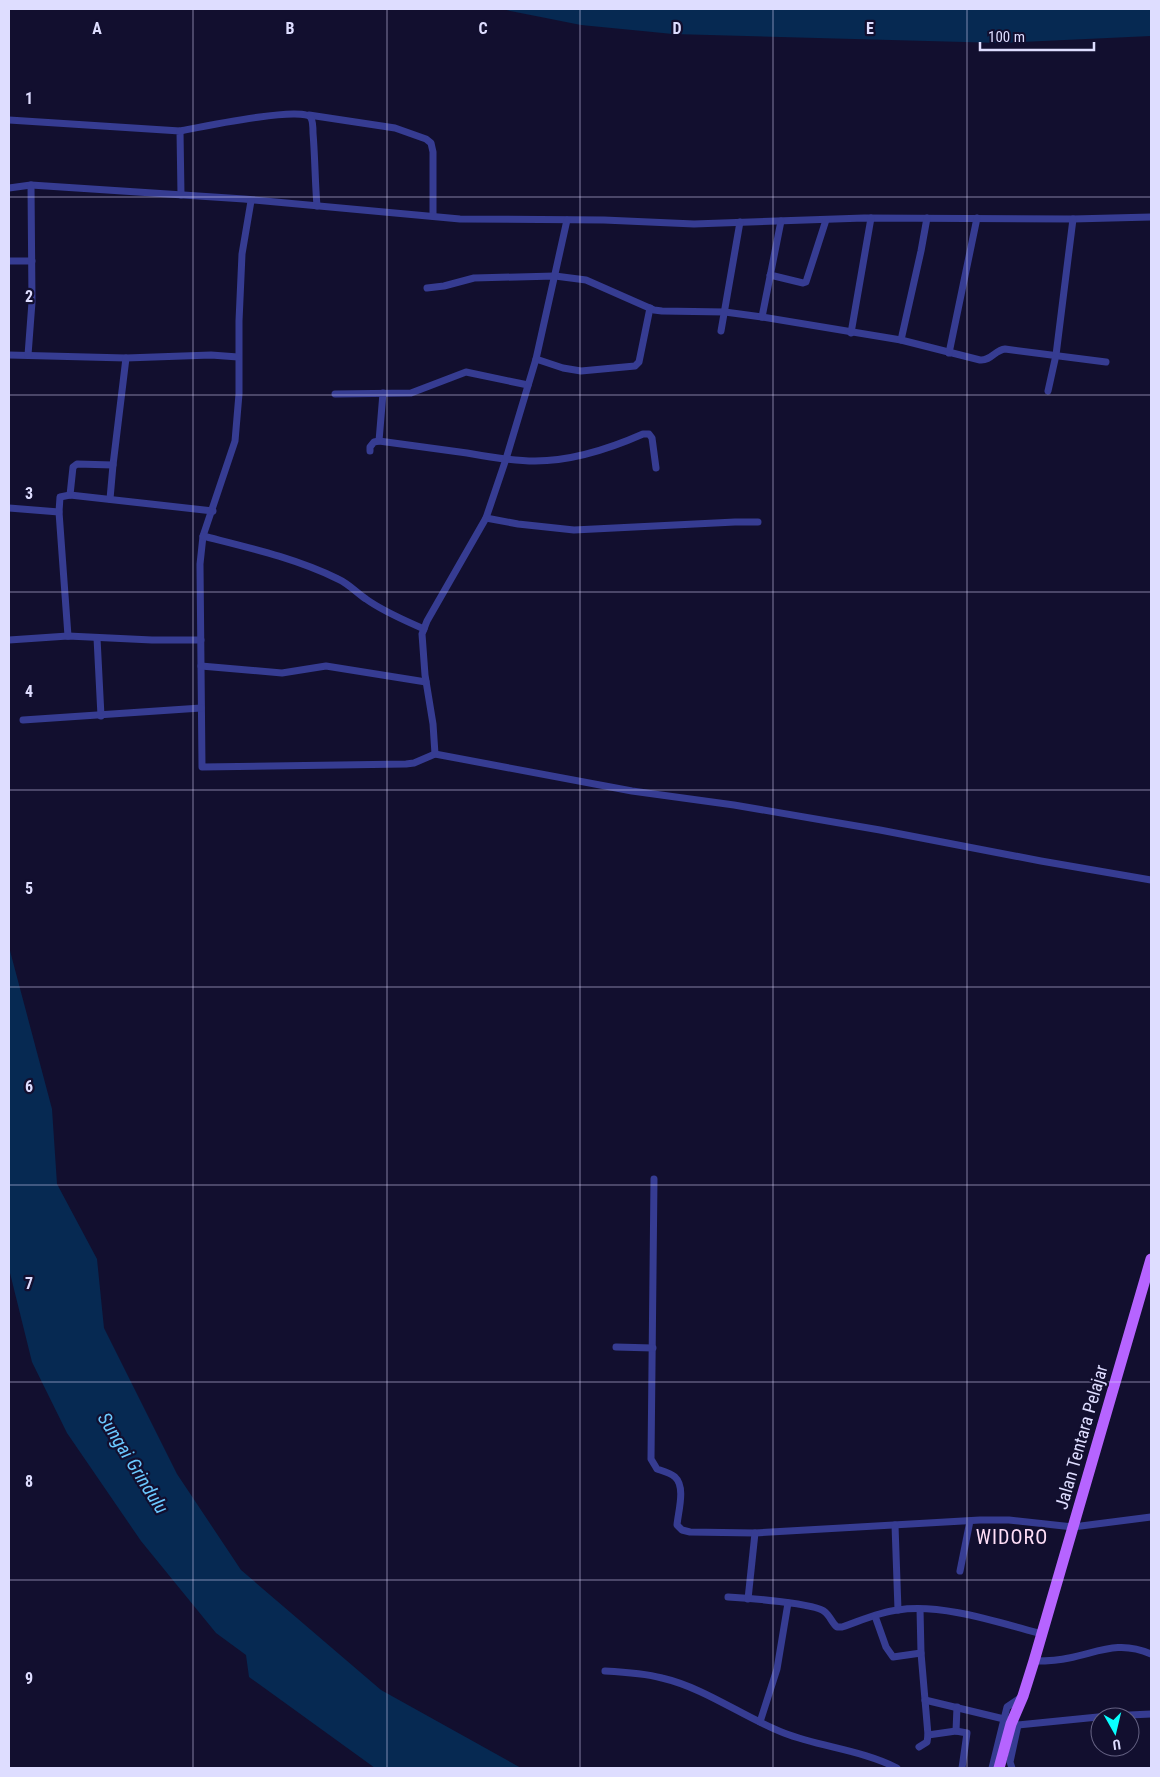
<svg xmlns="http://www.w3.org/2000/svg" width="1160" height="1777" font-family="'Roboto Condensed',sans-serif">
<style>
.water{fill:#062952}
.lines{fill:none;stroke-linecap:round;stroke-linejoin:round}
.street{stroke:#363c92;stroke-width:7}
.primary{stroke:#b664ff;stroke-width:11}
.grid{fill:none;stroke:#deddff;stroke-width:1;stroke-opacity:0.55}
.labels{text-anchor:middle;dominant-baseline:central;stroke-width:4.5;stroke-linejoin:round;paint-order:stroke}
.street-label{font-size:18px;fill:#deddff;stroke:#120f2f}
.water-label{font-size:19px;font-style:italic;fill:#6bc9ff;stroke:#120f2f}
.quarter-label{font-size:20px;letter-spacing:1px;fill:#ffdff7;stroke:#120f2f}
.grid-label{font-size:16px;text-anchor:middle;font-weight:bold;fill:#deddff;stroke:#120f2f;stroke-width:4.5;stroke-linejoin:round;paint-order:stroke}
</style>
<rect width="100%" height="100%" fill="#120f2f"/>
<g class="water">
<polygon points="501,9 1151,9 1151,36 1001,43 673,34 581,25"/>
<polygon points="9,947 52,1109 57,1184 97,1259 104,1328 177,1474 241,1570 381,1690 521,1768 375,1768 249,1677 246,1655 216,1633 141,1541 67,1433 32,1362 9,1269"/>
</g>
<g class="lines">
<g class="street">
<polyline points="309,115 395,128 426,139 431,143 433,152 433,216"/>
<polyline points="9,120 180,131 181,195"/>
<path d="M180 131C196 128 305 105 311 118 313 122 313 129 313 133 315 157 315 182 317 206"/>
<polyline points="9,188 31,185 244,199 460,219 604,220 694,224 864,218 1073,219 1151,217"/>
<polyline points="251,201 242,254 239,321 239,394 235,441 203,536 200,564 202,767 406,764 414,763 435,754 632,791 734,805 880,830 1041,861 1151,880"/>
<polyline points="9,261 32,261"/>
<polyline points="770,275 803,283 806,282 826,220"/>
<path d="M427 288 444 286 474 278 555 276 586 280 654 310 662 311 725 312 762 317 901 340 980 360C991 361 995 350 1005 349L1106 362"/>
<polyline points="762,317 781,221"/>
<polyline points="721,331 740,222"/>
<polyline points="851,333 871,218"/>
<polyline points="901,340 921,251 927,218"/>
<polyline points="949,353 977,218"/>
<polyline points="9,355 126,358 211,355 238,357"/>
<polyline points="28,355 32,302 31,185"/>
<polyline points="536,359 563,368 581,371 635,366 639,362 650,308"/>
<polyline points="1048,391 1056,355 1073,219"/>
<path d="M383 393 379 441C408 445 437 449 467 453 489 457 512 461 535 461 573 461 609 449 643 434H649L652 438 656 468"/>
<polyline points="335,394 411,393 466,372 528,385"/>
<polyline points="370,451 370,447 374,442 379,441"/>
<polyline points="70,495 73,467 77,464 113,465 126,358"/>
<polyline points="110,499 113,465"/>
<polyline points="9,508 59,512"/>
<polyline points="486,518 518,524 574,530 735,522 758,522"/>
<path d="M203 536C250 548 295 558 338 579 349 584 357 593 366 599 384 612 404 620 424 629"/>
<polyline points="68,636 59,512 60,497 70,495 213,511"/>
<polyline points="97,638 101,716"/>
<polyline points="9,640 68,636 152,640 201,640"/>
<polyline points="201,666 282,673 326,666 426,682"/>
<polyline points="23,720 201,708"/>
<polyline points="435,754 433,724 425,675 422,634 427,621 486,518 506,459 536,359 567,220"/>
<path d="M654 1179 651 1459 657 1469C663 1471 671 1473 675 1477 686 1487 678 1512 677 1525L682 1530 690 1532 755 1533 980 1520H1009L1073 1527 1151 1517"/>
<polyline points="616,1347 653,1348"/>
<polyline points="895,1525 898,1610"/>
<polyline points="960,1571 970,1521"/>
<path d="M728 1597C745 1598 816 1603 825 1612 830 1616 832 1623 837 1627H842C860 1621 879 1612 898 1610 941 1603 1000 1623 1042 1634"/>
<polyline points="748,1599 755,1533"/>
<polyline points="920,1609 921,1653 928,1735 956,1731 967,1733 962,1768"/>
<polyline points="875,1616 886,1647 893,1657 921,1653"/>
<path d="M1034 1661C1046 1661 1057 1661 1069 1658 1099 1652 1119 1640 1151 1654"/>
<path d="M605 1671C624 1672 643 1673 662 1678 705 1688 743 1717 784 1733 820 1747 862 1750 897 1768"/>
<polyline points="925,1700 1004,1719"/>
<polyline points="760,1722 777,1669 788,1603"/>
<polyline points="1011,1724 1018,1725 1108,1716 1151,1714"/>
<polyline points="956,1731 957,1707"/>
<polyline points="919,1747 927,1742 928,1735"/>
<polyline points="992,1768 1007,1707 1023,1696"/>
<polyline points="1012,1768 1010,1762 1018,1725"/>
</g>
<polyline class="primary" points="999,1768 1011,1724 1023,1696 1034,1661 1151,1259"/>
</g>
<path class="grid" d="M193 9V1768M387 9V1768M580 9V1768M773 9V1768M967 9V1768M9 197H1151M9 395H1151M9 592H1151M9 790H1151M9 987H1151M9 1185H1151M9 1382H1151M9 1580H1151"/>
<g class="labels">
<g class="street-label">
<text transform="translate(1081 1437) rotate(-74)">Jalan Tentara Pelajar</text>
</g>
<g class="water-label">
<text transform="translate(133 1463) rotate(58)">Sungai Grindulu</text>
</g>
<g class="quarter-label">
<text x="1012" y="1537">WIDORO</text>
</g>
</g>
<g class="grid-label">
<text x="97" y="34">A</text>
<text x="290" y="34">B</text>
<text x="483" y="34">C</text>
<text x="677" y="34">D</text>
<text x="870" y="34">E</text>
<text x="29" y="104">1</text>
<text x="29" y="302">2</text>
<text x="29" y="499">3</text>
<text x="29" y="697">4</text>
<text x="29" y="894">5</text>
<text x="29" y="1092">6</text>
<text x="29" y="1289">7</text>
<text x="29" y="1487">8</text>
<text x="29" y="1684">9</text>
</g>
<rect width="1160" height="1777" fill="none" stroke="#deddff" stroke-width="20"/>
<g transform="translate(1115 1732) rotate(172)"><circle r="24" fill="#120f2f" stroke="#646182"/>
<path d="M0-4L9 19L0 12L-9 19Z" fill="#09ffff"/>
<text y="-8" font-size="14" font-weight="bold" text-anchor="middle" fill="#deddff">U</text>
</g>
<path d="M980 42v8h114v-8" fill="none" stroke="#deddff" stroke-width="2.5"/>
<text x="988" y="42" font-size="15" fill="#deddff" stroke="#120f2f" stroke-width="4" paint-order="stroke">100 m</text>
</svg>
